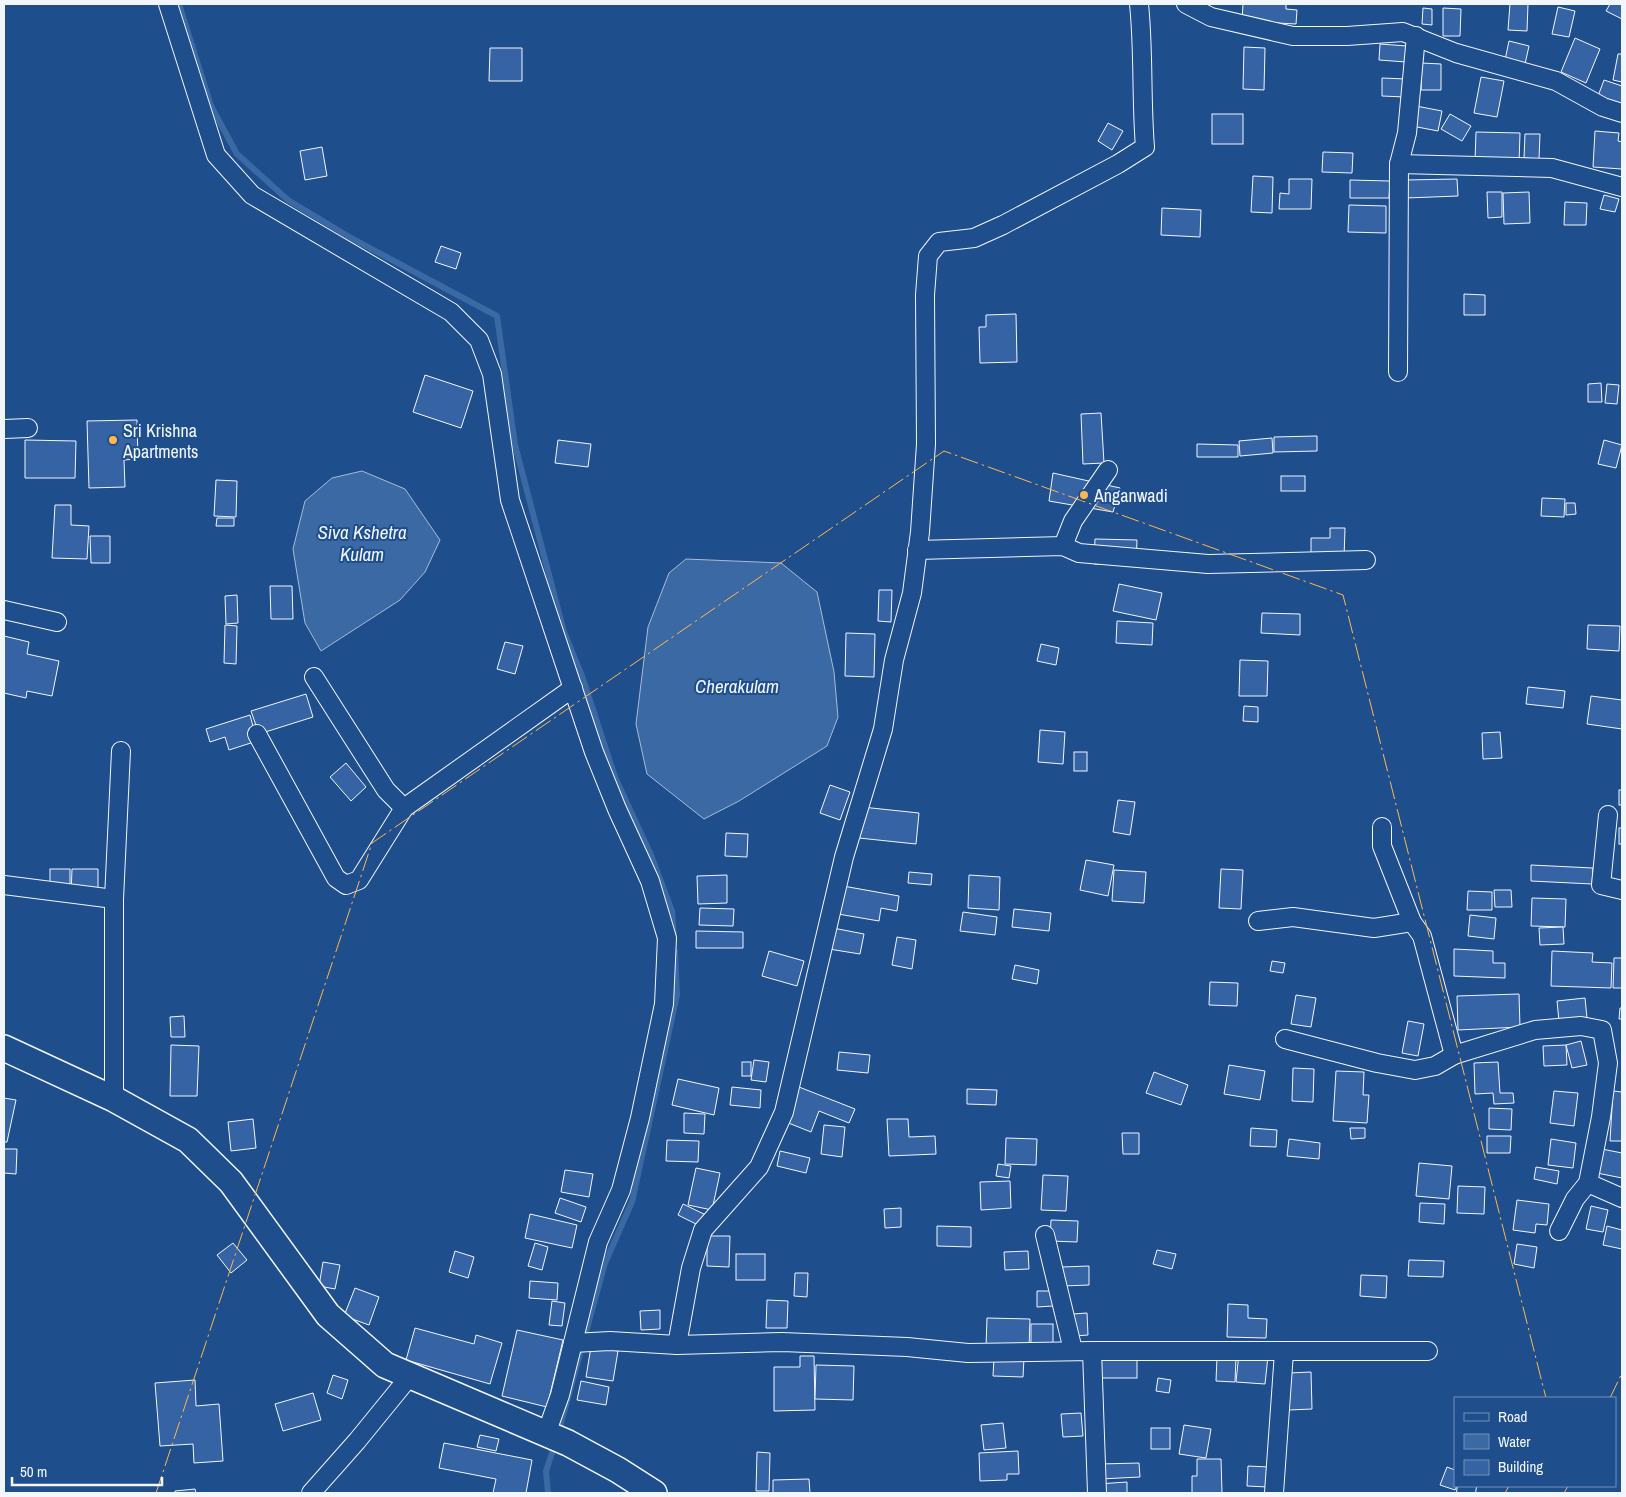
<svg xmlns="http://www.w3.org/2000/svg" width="1626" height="1497" font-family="'Archivo Narrow',sans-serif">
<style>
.water{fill:#3b69a3;stroke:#a8bbd7}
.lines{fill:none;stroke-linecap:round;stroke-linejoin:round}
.stream{stroke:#3b69a3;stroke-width:6}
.building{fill:#3563a3;stroke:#f2f6ff}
.minor-casing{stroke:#f2f6ff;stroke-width:20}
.secondary-casing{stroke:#f2f6ff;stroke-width:28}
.minor{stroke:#1f4e8c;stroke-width:18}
.secondary{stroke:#1f4e8c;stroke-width:25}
.power{stroke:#ffb74d;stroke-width:1;stroke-dasharray:18 4 2.5 4;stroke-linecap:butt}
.poi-dot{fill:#ffb74d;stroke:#1f4e8c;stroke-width:2}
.labels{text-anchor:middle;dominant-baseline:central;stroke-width:4;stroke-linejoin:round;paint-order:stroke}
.poi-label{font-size:18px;fill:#f2f6ff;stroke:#1f4e8c;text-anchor:start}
.water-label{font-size:19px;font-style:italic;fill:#f2f6ff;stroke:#1f4e8c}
</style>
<rect width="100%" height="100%" fill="#1f4e8c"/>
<g class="water">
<polygon points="362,471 405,489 440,540 425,572 400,600 321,651 305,623 293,549 305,501 332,478"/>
<polygon points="686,559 781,563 817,592 834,672 838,717 827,746 739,801 704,819 647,774 636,724 648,627 669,573"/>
</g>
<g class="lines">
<g class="stream">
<polyline points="179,4 211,106 237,154 288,200 351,238 497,316 515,445 564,632 582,676 615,777 651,855 672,911 674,936"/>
<polyline points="558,1434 605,1263 632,1202 677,995 675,951"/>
<polyline points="548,1493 546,1471 555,1444"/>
</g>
</g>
<g class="building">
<polygon points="1243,4 1286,4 1286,9 1297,10 1296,24 1242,21"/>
<polygon points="1510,4 1528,4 1527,31 1508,30"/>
<polygon points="1610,4 1622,4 1622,19 1606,11"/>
<polygon points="1558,7 1575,11 1569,37 1552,34"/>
<polygon points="1423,8 1432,9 1432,25 1422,24"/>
<polygon points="1443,8 1461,9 1460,36 1443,36"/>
<polygon points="1575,38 1600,49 1586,83 1561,72"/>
<polygon points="1509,41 1529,46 1525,64 1505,60"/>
<polygon points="1380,44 1407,46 1406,62 1379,60"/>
<polygon points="1244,47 1265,48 1264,90 1243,89"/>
<polygon points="490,48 522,48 522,81 489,81"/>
<polygon points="1618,54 1622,54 1622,82 1613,80"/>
<polygon points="1422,63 1441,64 1441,90 1421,90"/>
<polygon points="1481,77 1504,81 1497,117 1474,113"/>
<polygon points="1382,78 1406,79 1405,97 1382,96"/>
<polygon points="1604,80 1622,86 1622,105 1598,96"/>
<polygon points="1416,106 1442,111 1438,131 1412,126"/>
<rect x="1212" y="114" width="31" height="30"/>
<polygon points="1450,114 1471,126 1462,141 1441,129"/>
<polygon points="1108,123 1123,131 1112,150 1098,141"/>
<polygon points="1595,131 1619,133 1618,141 1622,142 1622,169 1593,167"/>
<polygon points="1476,132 1520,133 1519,163 1475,161"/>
<polygon points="1525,134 1540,134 1539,159 1524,158"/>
<polygon points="322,147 327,176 305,180 300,151"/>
<polygon points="1323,152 1353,153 1352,173 1322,172"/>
<polygon points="1253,176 1273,177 1272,213 1251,212"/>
<polygon points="1289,179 1312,179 1311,209 1279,209 1280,193 1289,194"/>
<polygon points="1457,179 1458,196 1406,198 1406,180"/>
<polygon points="1350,180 1390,181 1389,198 1350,198"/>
<polygon points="1487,192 1502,192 1502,217 1488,218"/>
<polygon points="1529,192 1530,223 1504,224 1503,193"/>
<polygon points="1604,195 1619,199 1615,212 1600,209"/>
<polygon points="1565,202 1587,203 1586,225 1564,225"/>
<polygon points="1349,205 1386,206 1386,233 1348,232"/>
<polygon points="1162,208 1201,210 1200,237 1161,235"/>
<polygon points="441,246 461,253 456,269 435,262"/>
<polygon points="1464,294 1485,295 1485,315 1464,315"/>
<polygon points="1016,314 1017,362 980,363 979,327 986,327 986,315"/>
<polygon points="425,375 473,391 461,428 413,412"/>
<polygon points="1601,383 1602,402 1588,402 1588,384"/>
<polygon points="1607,384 1619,385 1617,404 1605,403"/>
<polygon points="1101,413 1104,463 1083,464 1081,414"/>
<polygon points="137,420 138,459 124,460 125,487 89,488 87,421"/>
<polygon points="1317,436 1317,451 1274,452 1274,437"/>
<polygon points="1272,438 1273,453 1240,456 1239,441"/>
<polygon points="25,440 76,441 75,478 25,478"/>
<polygon points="558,440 591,444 588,467 555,463"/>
<polygon points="1604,440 1622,445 1616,468 1598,464"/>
<polygon points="1197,444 1238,445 1238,457 1197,457"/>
<polygon points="1053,473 1120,488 1113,512 1049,501"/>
<rect x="1281" y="476" width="24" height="15"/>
<polygon points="216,480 237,481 236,517 214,516"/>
<polygon points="1542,498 1565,499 1564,517 1541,516"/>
<polygon points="1566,503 1575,503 1576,514 1566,515"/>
<polygon points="55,505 71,505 71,525 89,526 87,559 52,558"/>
<polygon points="217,518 234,518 234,526 216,526"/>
<polygon points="1330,528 1345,528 1344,559 1311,558 1311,538 1330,538"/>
<polygon points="90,536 110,536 110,563 91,563"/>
<polygon points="1095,539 1137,540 1136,565 1094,564"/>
<polygon points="1119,584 1162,593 1156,620 1113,611"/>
<polygon points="270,586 292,586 293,619 271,619"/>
<polygon points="879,590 892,590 891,622 878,621"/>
<polygon points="237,595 238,623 226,624 225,596"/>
<polygon points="1262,613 1300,614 1300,635 1261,633"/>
<polygon points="1117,621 1153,623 1152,645 1116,643"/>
<polygon points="225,625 237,626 236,664 224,663"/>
<polygon points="1588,625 1620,626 1619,651 1587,649"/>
<polygon points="846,633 875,634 874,677 845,676"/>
<polygon points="4,636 29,642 27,654 59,661 52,696 27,691 26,698 4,693"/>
<polygon points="505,642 523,646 515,674 497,669"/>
<polygon points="1041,644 1059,648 1056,665 1037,661"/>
<polygon points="1240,660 1268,661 1267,696 1239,696"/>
<polygon points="1528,687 1565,691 1563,708 1526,704"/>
<polygon points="306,694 313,717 259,734 251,711"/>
<polygon points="1591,696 1622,700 1622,729 1587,724"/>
<polygon points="1244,706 1258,707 1258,722 1243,721"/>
<polygon points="250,715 257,741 229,750 225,737 210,742 206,729"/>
<polygon points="1040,730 1065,732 1063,764 1038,762"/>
<polygon points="1500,732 1502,758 1483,759 1482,733"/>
<rect x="1074" y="752" width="13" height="19"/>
<polygon points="346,763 366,787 351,801 330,777"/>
<polygon points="830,785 850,792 840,820 820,813"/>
<rect x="1619" y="790" width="3" height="15"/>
<polygon points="1118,800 1135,802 1130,835 1113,832"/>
<polygon points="862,807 919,813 916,844 859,838"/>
<rect x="1619" y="828" width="3" height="16"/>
<polygon points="726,833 748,834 747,857 725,856"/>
<polygon points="1086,860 1114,865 1108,896 1080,890"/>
<polygon points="1531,865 1593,868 1592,884 1531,881"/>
<rect x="50" y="869" width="20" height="24"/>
<polygon points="72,869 98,869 98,895 71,895"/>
<polygon points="1221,869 1243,870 1241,909 1219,908"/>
<polygon points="1114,870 1146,872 1144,903 1112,901"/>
<polygon points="909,872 932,874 931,885 908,883"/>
<polygon points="727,875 727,903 698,904 697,876"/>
<polygon points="969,875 1000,877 999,910 968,908"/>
<polygon points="843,886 899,896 897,911 881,908 879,921 838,914"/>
<polygon points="1494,890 1511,890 1512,907 1495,907"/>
<polygon points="1468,891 1492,892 1492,910 1467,910"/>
<polygon points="1532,898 1566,899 1565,927 1531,926"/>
<polygon points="700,908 734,909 733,926 699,925"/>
<polygon points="1014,909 1051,913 1049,931 1012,927"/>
<polygon points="963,912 997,917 995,935 960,931"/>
<polygon points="1470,915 1496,918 1494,939 1468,936"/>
<polygon points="1563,927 1564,944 1540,945 1539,928"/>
<polygon points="833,928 864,934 860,954 829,949"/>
<polygon points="696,931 743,932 743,948 696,948"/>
<polygon points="897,937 916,940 912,969 892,965"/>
<polygon points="1454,949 1493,951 1493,963 1505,963 1505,978 1454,976"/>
<polygon points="769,951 804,961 797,986 762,976"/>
<polygon points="1552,951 1593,953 1592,962 1612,963 1611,988 1551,986"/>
<polygon points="1614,958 1622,958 1622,988 1613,988"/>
<polygon points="1272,961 1285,963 1283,973 1270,971"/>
<polygon points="1015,965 1039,970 1037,984 1012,979"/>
<polygon points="1210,982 1238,983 1237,1006 1209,1005"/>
<polygon points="1519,994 1520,1027 1458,1030 1457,996"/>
<polygon points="1296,995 1316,998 1311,1027 1291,1024"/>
<polygon points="1585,998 1588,1028 1560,1031 1557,1001"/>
<polygon points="1620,1008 1622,1008 1622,1019 1619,1019"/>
<polygon points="184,1016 185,1037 171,1037 170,1017"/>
<polygon points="1408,1021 1424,1024 1418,1056 1402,1053"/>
<polygon points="1581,1041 1587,1065 1572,1068 1566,1045"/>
<polygon points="171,1045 199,1046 197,1096 170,1096"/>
<polygon points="1566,1045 1567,1065 1544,1066 1543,1046"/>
<polygon points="839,1052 870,1055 868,1073 837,1070"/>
<polygon points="754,1060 769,1062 766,1082 751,1080"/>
<rect x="742" y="1062" width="9" height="14"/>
<polygon points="1498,1062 1500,1093 1513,1093 1514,1103 1494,1104 1493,1093 1475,1094 1474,1063"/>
<polygon points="1229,1065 1265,1071 1260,1100 1224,1094"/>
<polygon points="1293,1068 1314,1069 1313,1102 1292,1101"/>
<polygon points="1336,1071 1364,1072 1363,1095 1369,1095 1367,1123 1333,1121"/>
<polygon points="1154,1072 1188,1085 1181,1105 1146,1093"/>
<polygon points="678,1079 719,1088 714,1115 672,1105"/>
<polygon points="732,1087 761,1090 760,1108 730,1105"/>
<polygon points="799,1087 855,1109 849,1123 819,1111 811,1132 786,1122"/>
<polygon points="967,1089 997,1090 996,1105 967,1104"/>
<polygon points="1554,1091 1578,1093 1574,1126 1550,1123"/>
<polygon points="1613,1091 1622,1092 1622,1141 1610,1141"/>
<polygon points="4,1098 16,1100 7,1142 4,1142"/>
<polygon points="1489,1108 1512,1109 1511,1130 1489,1129"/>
<polygon points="684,1113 705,1114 704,1134 684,1133"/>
<polygon points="253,1119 256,1148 231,1151 228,1122"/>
<polygon points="887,1119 908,1119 909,1137 935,1136 936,1154 889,1156"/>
<polygon points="824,1125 845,1127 842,1157 821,1154"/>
<polygon points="1251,1128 1277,1130 1276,1147 1250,1146"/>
<polygon points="1350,1128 1365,1128 1365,1138 1351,1139"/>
<polygon points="1122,1133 1139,1133 1139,1154 1123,1154"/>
<polygon points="1487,1136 1511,1136 1510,1153 1487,1153"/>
<polygon points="1006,1138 1037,1139 1036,1165 1005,1164"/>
<polygon points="1289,1139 1320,1143 1319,1159 1287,1156"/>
<polygon points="1551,1139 1576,1143 1573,1168 1548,1165"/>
<polygon points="667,1140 699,1141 698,1162 666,1161"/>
<polygon points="4,1149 17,1149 16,1174 4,1173"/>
<polygon points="1602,1149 1622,1153 1622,1178 1597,1173"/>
<polygon points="780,1151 810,1158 806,1173 777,1166"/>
<polygon points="1419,1163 1452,1166 1449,1199 1416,1196"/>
<polygon points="998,1164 1011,1166 1009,1178 996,1176"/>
<polygon points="1536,1167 1559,1171 1557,1184 1534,1179"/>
<polygon points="696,1168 720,1173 712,1210 688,1205"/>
<polygon points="565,1170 593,1174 589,1197 561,1192"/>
<polygon points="1043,1175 1068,1176 1066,1211 1041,1210"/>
<polygon points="1010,1181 1011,1208 981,1210 980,1182"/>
<polygon points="1458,1186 1485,1187 1484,1214 1457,1213"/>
<polygon points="560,1198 586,1207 581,1222 555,1213"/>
<polygon points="1517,1200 1549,1204 1547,1225 1536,1224 1535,1233 1513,1230"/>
<polygon points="1420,1203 1445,1204 1444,1224 1419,1222"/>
<polygon points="683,1204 710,1217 704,1228 678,1215"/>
<polygon points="1591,1206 1608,1210 1603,1232 1586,1229"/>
<polygon points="901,1208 901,1227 885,1228 884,1209"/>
<polygon points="530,1214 577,1225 572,1248 525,1238"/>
<polygon points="1051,1220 1078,1221 1077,1242 1050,1241"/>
<polygon points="937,1226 971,1227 971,1247 937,1246"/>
<polygon points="1607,1226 1622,1230 1622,1249 1603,1245"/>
<polygon points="707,1236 730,1236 729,1267 707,1266"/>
<polygon points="233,1243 247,1260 231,1273 217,1255"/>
<polygon points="535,1243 548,1247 542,1270 528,1266"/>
<polygon points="1517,1244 1537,1247 1534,1268 1514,1264"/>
<polygon points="1157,1250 1176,1254 1172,1269 1153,1264"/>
<polygon points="455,1251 474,1257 468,1278 449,1272"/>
<polygon points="1028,1251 1029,1269 1005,1270 1004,1252"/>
<rect x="736" y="1254" width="29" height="26"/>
<polygon points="1409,1260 1444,1261 1443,1277 1408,1276"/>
<polygon points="323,1262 340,1265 335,1289 319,1286"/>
<polygon points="1089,1266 1089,1285 1063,1286 1062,1267"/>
<polygon points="795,1273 808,1273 807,1297 794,1296"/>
<polygon points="1361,1275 1387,1276 1386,1298 1360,1296"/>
<polygon points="530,1281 558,1283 557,1300 529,1298"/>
<polygon points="355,1288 379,1297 369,1325 344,1316"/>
<polygon points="1037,1291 1052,1291 1053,1306 1037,1307"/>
<polygon points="767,1300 788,1301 787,1328 766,1328"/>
<polygon points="552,1301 565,1303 562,1326 549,1325"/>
<polygon points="1228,1304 1248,1305 1248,1318 1267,1319 1266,1338 1227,1337"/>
<polygon points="660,1310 660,1329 641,1330 640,1311"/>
<polygon points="1087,1313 1088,1335 1074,1336 1073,1314"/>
<polygon points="987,1318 1030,1319 1029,1349 986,1347"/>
<rect x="1031" y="1324" width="22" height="22"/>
<polygon points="415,1328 474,1344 476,1335 502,1343 490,1384 406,1360"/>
<polygon points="517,1330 563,1340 547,1407 502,1396"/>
<polygon points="591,1347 618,1351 613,1381 586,1377"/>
<polygon points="1239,1353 1268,1356 1265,1384 1236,1382"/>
<polygon points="800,1356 814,1356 815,1410 774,1411 774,1367 800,1367"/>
<polygon points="1217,1357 1236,1358 1235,1382 1216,1381"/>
<polygon points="994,1358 1024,1358 1023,1377 993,1376"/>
<rect x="1096" y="1359" width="41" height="19"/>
<polygon points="816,1365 854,1366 853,1400 815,1399"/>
<polygon points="1311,1372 1312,1409 1289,1410 1289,1373"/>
<polygon points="333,1375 348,1380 342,1399 327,1393"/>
<polygon points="1158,1378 1171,1380 1169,1393 1156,1391"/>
<polygon points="195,1380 196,1406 219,1404 223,1461 194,1463 193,1444 160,1446 155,1383"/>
<polygon points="581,1381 609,1387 606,1405 577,1400"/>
<polygon points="313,1393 321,1420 283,1431 275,1404"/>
<polygon points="1081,1413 1083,1436 1063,1437 1061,1414"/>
<polygon points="1003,1423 1006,1448 984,1450 981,1425"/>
<polygon points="1184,1425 1211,1429 1206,1458 1179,1454"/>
<rect x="1151" y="1428" width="19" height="21"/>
<polygon points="480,1435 499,1439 496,1451 477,1447"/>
<polygon points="444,1443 532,1460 526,1493 493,1493 496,1479 439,1468"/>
<polygon points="1018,1451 1019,1474 1007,1474 1007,1480 980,1481 979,1453"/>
<polygon points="757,1452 770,1453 769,1491 756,1491"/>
<polygon points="1197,1459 1221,1459 1222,1493 1192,1493 1192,1476 1197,1476"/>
<polygon points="1139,1463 1140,1477 1100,1479 1099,1464"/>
<polygon points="1248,1466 1269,1467 1268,1487 1247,1486"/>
<polygon points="1447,1467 1455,1470 1455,1486 1457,1486 1455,1490 1440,1485"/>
<polygon points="809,1479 810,1493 773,1493 773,1480"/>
<polygon points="1127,1482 1127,1493 1098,1493 1098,1484"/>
<polygon points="195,1489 196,1493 175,1493 175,1491"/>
</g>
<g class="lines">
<g class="minor-casing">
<g id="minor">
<polyline points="168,4 216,155 252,195 451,312 479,340 492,374 510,500 594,752 617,809 650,881 667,938 664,1004 640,1118 621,1190 598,1242 560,1395 546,1434"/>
<polyline points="1186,4 1211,17 1293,36 1347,36 1403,32 1456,53 1556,81 1603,107 1622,113"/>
<polyline points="1399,164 1552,168 1622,187"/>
<polyline points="1398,372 1399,164 1407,133 1416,36"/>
<polyline points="4,429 28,428"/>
<polyline points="1063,546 1073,521 1108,470"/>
<polyline points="917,550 1063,546 1079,553 1208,564 1366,560"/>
<polyline points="4,610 57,622"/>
<polyline points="314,677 386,790 404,808 573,688"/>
<polyline points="257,734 336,878 346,885 359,880 404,808"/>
<polyline points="1608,815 1601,885 1622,890"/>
<polyline points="1382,827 1382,846 1412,922 1422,936 1454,1055"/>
<polyline points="4,885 114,899"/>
<polyline points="1258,921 1293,917 1374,928 1412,922"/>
<polyline points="1285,1039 1377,1063 1415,1070 1435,1066 1454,1055 1535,1030 1581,1026 1602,1030 1608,1063 1601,1117 1588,1183 1622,1198"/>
<polyline points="114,1099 114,899 121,751"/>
<polyline points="1559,1231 1575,1199 1588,1183"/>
<polyline points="1045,1235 1073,1350"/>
<path d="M573 1343 610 1341 677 1345 691 1268 703 1230 759 1167 784 1112 844 857 883 729 894 660 912 593 920 532 926 444 925 295 928 256 939 242 974 238 1003 225 1118 164 1145 147C1141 99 1144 52 1139 4"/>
<polyline points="677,1345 782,1342 907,1347 968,1353 1092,1351 1097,1493"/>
<polyline points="1092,1351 1428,1351"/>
<polyline points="311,1493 357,1441 410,1376"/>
<polyline points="1274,1493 1284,1352"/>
<polyline points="1466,1493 1467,1486"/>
</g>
</g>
<g class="secondary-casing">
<polyline id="secondary" points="4,1048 114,1099 188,1140 231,1182 328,1315 385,1365 568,1443 618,1470 654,1493"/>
</g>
<use href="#minor" class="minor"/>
<use href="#secondary" class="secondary"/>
<g class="power">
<polyline points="1610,1398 1622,1373"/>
<polyline points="156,1493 372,843 944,451 1343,595 1546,1398"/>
<polyline points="1505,1493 1509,1486"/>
<polyline points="1564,1493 1568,1486"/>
</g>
</g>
<g class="poi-dot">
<circle cx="113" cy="440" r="5"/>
<circle cx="1084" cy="495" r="5"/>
</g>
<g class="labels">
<g class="poi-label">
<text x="123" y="430">Sri Krishna<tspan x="123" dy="21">Apartments</tspan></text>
<text x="1094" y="495">Anganwadi</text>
</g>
<g class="water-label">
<text x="362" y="532">Siva Kshetra<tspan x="362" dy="22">Kulam</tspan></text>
<text x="737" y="686">Cherakulam</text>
</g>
</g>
<rect width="1626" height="1497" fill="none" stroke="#f2f6ff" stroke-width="10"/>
<rect x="1454" y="1397" width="162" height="90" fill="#1f4e8c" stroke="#7391ba"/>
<rect x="1464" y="1413" width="25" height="8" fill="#1f4e8c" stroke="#7391ba"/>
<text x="1498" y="1422" font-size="15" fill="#f2f6ff">Road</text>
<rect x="1464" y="1434" width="25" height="15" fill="#3b69a3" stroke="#7391ba"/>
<text x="1498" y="1447" font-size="15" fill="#f2f6ff">Water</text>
<rect x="1464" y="1460" width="25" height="15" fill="#3563a3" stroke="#7391ba"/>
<text x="1498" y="1472" font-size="15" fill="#f2f6ff">Building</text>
<path d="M12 1477v8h150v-8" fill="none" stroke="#f2f6ff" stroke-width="2.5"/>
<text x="20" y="1477" font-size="15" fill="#f2f6ff" stroke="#1f4e8c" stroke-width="4" paint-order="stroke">50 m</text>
</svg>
